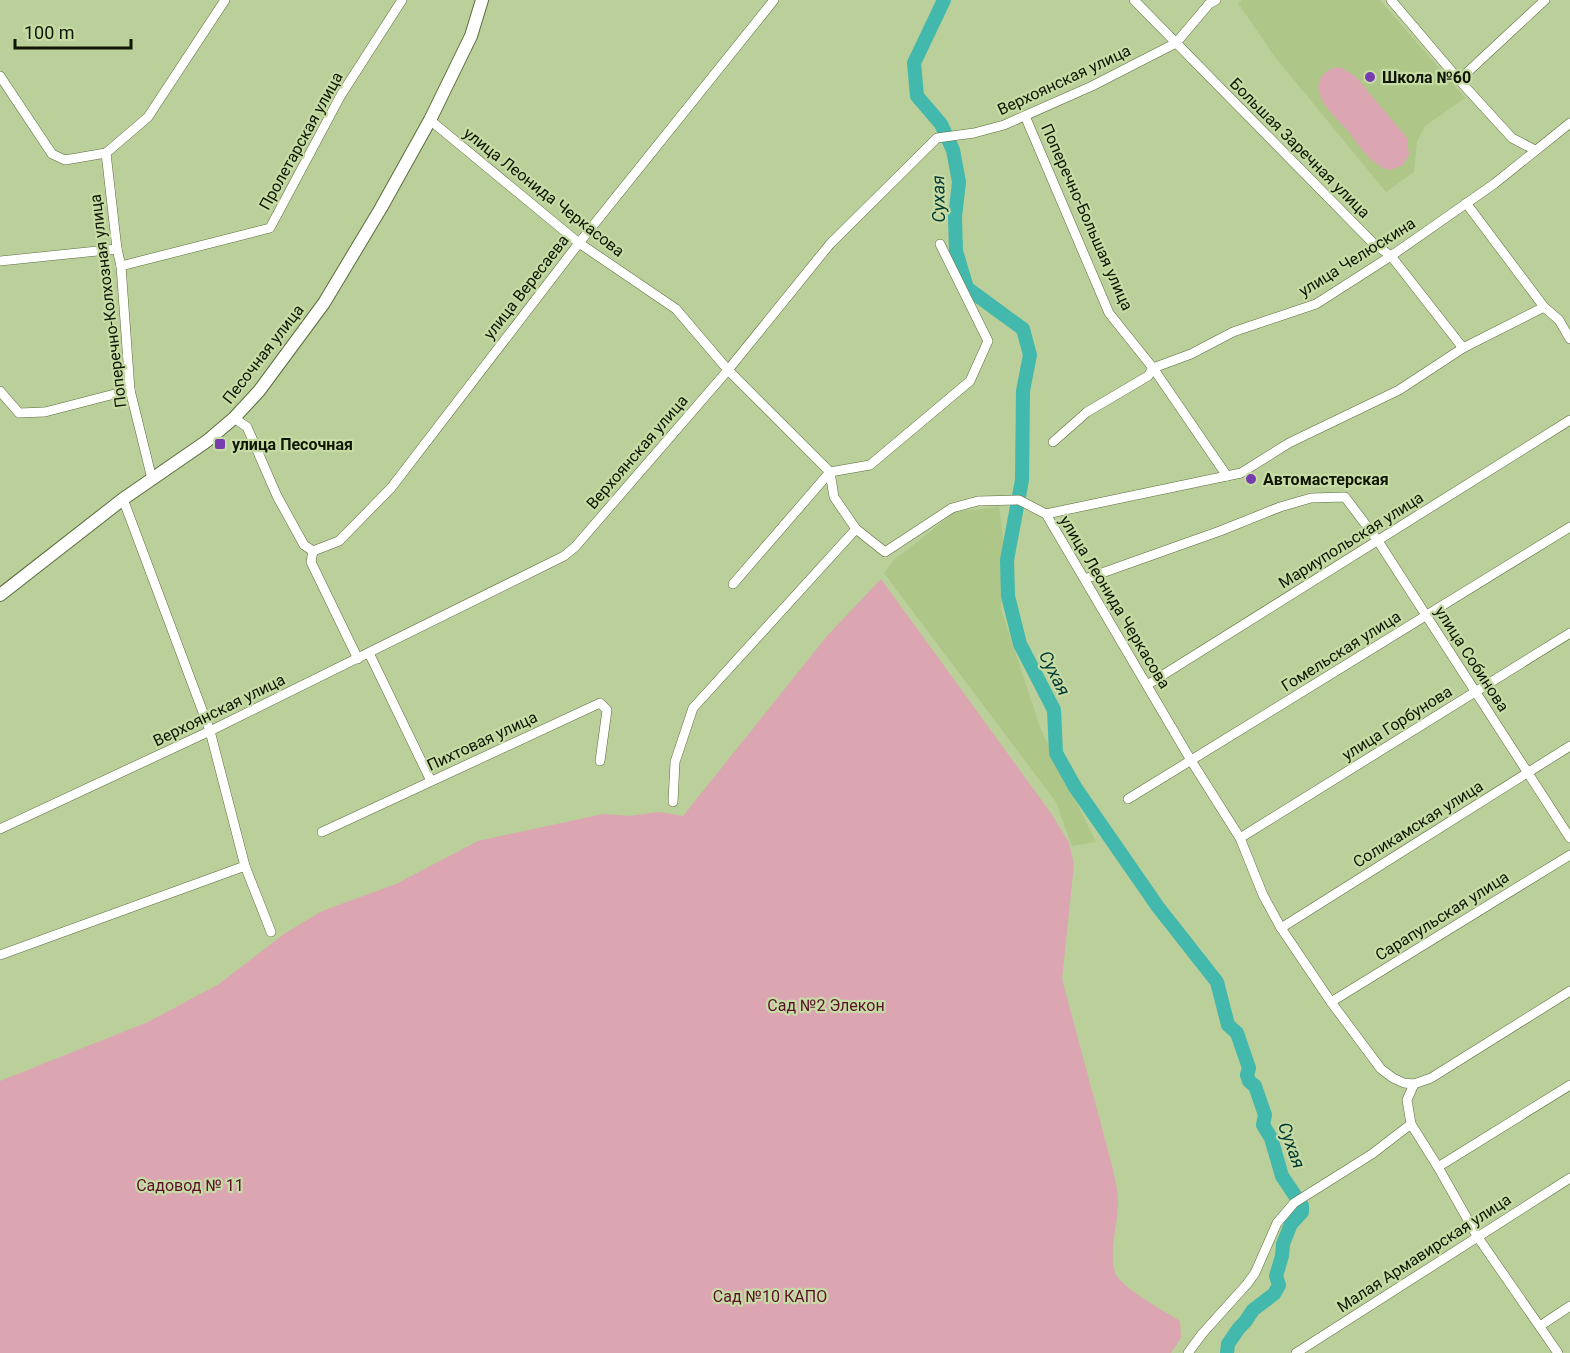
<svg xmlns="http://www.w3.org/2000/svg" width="1570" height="1353" font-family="Roboto,sans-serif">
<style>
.built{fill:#aec688}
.green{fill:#dba6b1}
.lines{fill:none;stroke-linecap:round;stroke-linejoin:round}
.river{stroke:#43b8ac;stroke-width:14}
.minor-casing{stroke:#5b6d3b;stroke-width:10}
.major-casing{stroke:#5b6d3b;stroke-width:14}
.minor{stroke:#fff;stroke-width:9}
.major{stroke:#fff;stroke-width:12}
.poi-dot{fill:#793bb0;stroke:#c7dca5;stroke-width:2}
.labels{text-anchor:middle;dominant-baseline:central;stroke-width:4.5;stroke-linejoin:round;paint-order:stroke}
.poi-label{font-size:16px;font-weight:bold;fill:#0f1603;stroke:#c7dca5;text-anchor:start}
.street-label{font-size:16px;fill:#0f1603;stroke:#c7dca5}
.park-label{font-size:16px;fill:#5b0f2a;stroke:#c7dca5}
.water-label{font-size:18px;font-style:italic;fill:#003833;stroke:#c7dca5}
</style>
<rect width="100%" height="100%" fill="#bacf99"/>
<g class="built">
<polygon points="1242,0 1380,0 1465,98 1425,126 1417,142 1414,172 1386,192 1275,57 1238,3"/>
<polygon points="999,507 1004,544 1001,609 1041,730 1096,842 1072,846 1056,802 884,573 894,560 955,512"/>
</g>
<g class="green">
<path d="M1340 67 1355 76 1407 138 1409 155 1402 166 1389 170C1371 165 1359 145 1348 131 1337 118 1307 94 1323 75 1327 70 1333 68 1340 67Z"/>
<path d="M881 579 1053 816 1069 843 1074 865 1062 979 1113 1169C1115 1179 1118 1191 1118 1201 1119 1221 1105 1264 1119 1279 1134 1295 1161 1309 1180 1321L1181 1338 1171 1353H0V1081L148 1022 219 984 284 934 322 911 396 884 478 841 603 814 629 816 659 812 683 816 827 636Z"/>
</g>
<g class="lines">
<polyline class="river" points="944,0 914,63 917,96 941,124 953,150 959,182 955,217 956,251 967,288 1023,329 1030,355 1023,391 1022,480 1007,560 1008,596 1020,644 1054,710 1056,753 1075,787 1158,907 1217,982 1228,1025 1237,1033 1249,1068 1247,1075 1249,1081 1255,1086 1265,1115 1263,1125 1271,1138 1282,1176 1302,1206 1302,1212 1291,1224 1283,1244 1282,1256 1276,1276 1279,1285 1274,1294 1253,1310 1245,1322 1239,1328 1228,1344 1227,1353"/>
<g class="minor-casing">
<g id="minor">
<polyline points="1134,0 1372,242 1391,256 1463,348"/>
<polyline points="1391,0 1459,80 1512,138 1535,150"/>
<polyline points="0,76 52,154 65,160 106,153 148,117 225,0"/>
<polyline points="1459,80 1545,0"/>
<polyline points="1025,116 1109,313 1153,368 1227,476"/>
<polyline points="430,120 579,243 676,309 728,370 830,472 834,497 856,529 885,552 952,508 978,501 1019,500 1046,514 1192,762 1240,838 1263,895 1281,928 1331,1002 1381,1069 1393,1078 1404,1083 1414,1084 1431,1078 1570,991"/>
<polyline points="106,153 117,249 121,266 130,390 152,479"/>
<polyline points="1466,203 1544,307 1559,320 1570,339"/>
<polyline points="0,261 117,249"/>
<polyline points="121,266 270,228 341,95 402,0"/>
<polyline points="0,391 19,413 45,412 130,390"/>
<polyline points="234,418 247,427 277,496 304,545 313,551 311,562 358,659"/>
<polyline points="1053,442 1087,412 1148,376 1153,368 1191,354 1233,332 1316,304 1391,256 1494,184 1570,123"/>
<polyline points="123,499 210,731 245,866 271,932"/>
<polyline points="1046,514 1241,473 1289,443 1399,390 1463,348 1544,307"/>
<polyline points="313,551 339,541 391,488 579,243 774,0"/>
<polyline points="1085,579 1220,531 1280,507 1311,498 1345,497 1378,541 1570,838"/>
<polyline points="733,584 830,472 870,465 970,381 988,341 940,244"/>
<polyline points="369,653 431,781"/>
<polyline points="1147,685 1570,420"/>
<polyline points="1128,799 1570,527"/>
<polyline points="673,802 675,762 693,708 856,529"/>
<polyline points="0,829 210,731 564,556 575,547 728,370 830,244 937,138 974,133 1004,125 1092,86 1176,43 1209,4 1216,0"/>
<polyline points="322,832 600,703 607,710 600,761"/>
<polyline points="1240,838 1570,633"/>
<polyline points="1281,928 1570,746"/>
<polyline points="0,955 245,866"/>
<polyline points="1331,1002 1570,855"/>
<polyline points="1414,1084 1407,1100 1411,1124 1438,1167 1477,1236 1558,1353"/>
<polyline points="1438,1167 1570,1085"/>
<polyline points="1540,1326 1570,1306"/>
<polyline points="1188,1353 1202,1334 1247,1284 1255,1273 1277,1223 1294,1203 1372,1154 1411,1124"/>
<polyline points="1296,1353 1570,1178"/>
</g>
</g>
<g class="major-casing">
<polyline id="major" points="0,595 123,499 207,441 234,418 259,391 324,303 381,208 430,120 471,36 482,0"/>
</g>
<use href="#minor" class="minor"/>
<use href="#major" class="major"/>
</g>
<g class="poi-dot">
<circle cx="1370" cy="77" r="6"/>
<rect x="214" y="438" width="12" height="12" rx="3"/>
<circle cx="1251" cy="479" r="6"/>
</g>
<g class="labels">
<g class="poi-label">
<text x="1382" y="77">Школа №60</text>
<text x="232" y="444">улица Песочная</text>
<text x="1263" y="479">Автомастерская</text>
</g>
<g class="street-label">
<text transform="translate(1064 80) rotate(-25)">Верхоянская улица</text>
<text transform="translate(301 141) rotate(-61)">Пролетарская улица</text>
<text transform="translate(1300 148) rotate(45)">Большая Заречная улица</text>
<text transform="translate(544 192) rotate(38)">улица Леонида Черкасова</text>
<text transform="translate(1087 217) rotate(66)">Поперечно-Большая улица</text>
<text transform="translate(1357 257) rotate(-32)">улица Челюскина</text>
<text transform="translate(526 287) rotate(-52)">улица Вересаева</text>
<text transform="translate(108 301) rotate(-97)">Поперечно-Колхозная улица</text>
<text transform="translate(263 354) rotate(-52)">Песочная улица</text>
<text transform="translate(637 452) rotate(-49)">Верхоянская улица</text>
<text transform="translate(1351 540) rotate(-32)">Мариупольская улица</text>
<text transform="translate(1115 602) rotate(59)">улица Леонида Черкасова</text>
<text transform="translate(1341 651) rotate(-32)">Гомельская улица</text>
<text transform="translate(1472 659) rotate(57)">улица Собинова</text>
<text transform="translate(219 710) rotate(-26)">Верхоянская улица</text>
<text transform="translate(1397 723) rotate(-32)">улица Горбунова</text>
<text transform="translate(482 741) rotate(-25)">Пихтовая улица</text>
<text transform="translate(1418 824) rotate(-32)">Соликамская улица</text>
<text transform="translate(1442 916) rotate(-32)">Сарапульская улица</text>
<text transform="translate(1424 1253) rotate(-33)">Малая Армавирская улица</text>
</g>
<g class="park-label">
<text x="826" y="1005">Сад №2 Элекон</text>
<text x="190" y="1185">Садовод № 11</text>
<text x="770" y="1296">Сад №10 КАПО</text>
</g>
<g class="water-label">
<text transform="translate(938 199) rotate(-91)">Сухая</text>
<text transform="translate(1055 673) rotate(63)">Сухая</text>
<text transform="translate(1292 1145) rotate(70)">Сухая</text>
</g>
</g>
<path d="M15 39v9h116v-9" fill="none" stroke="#0f1603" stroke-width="3"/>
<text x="24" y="39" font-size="18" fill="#0f1603" stroke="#c7dca5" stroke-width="4.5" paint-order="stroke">100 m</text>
</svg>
